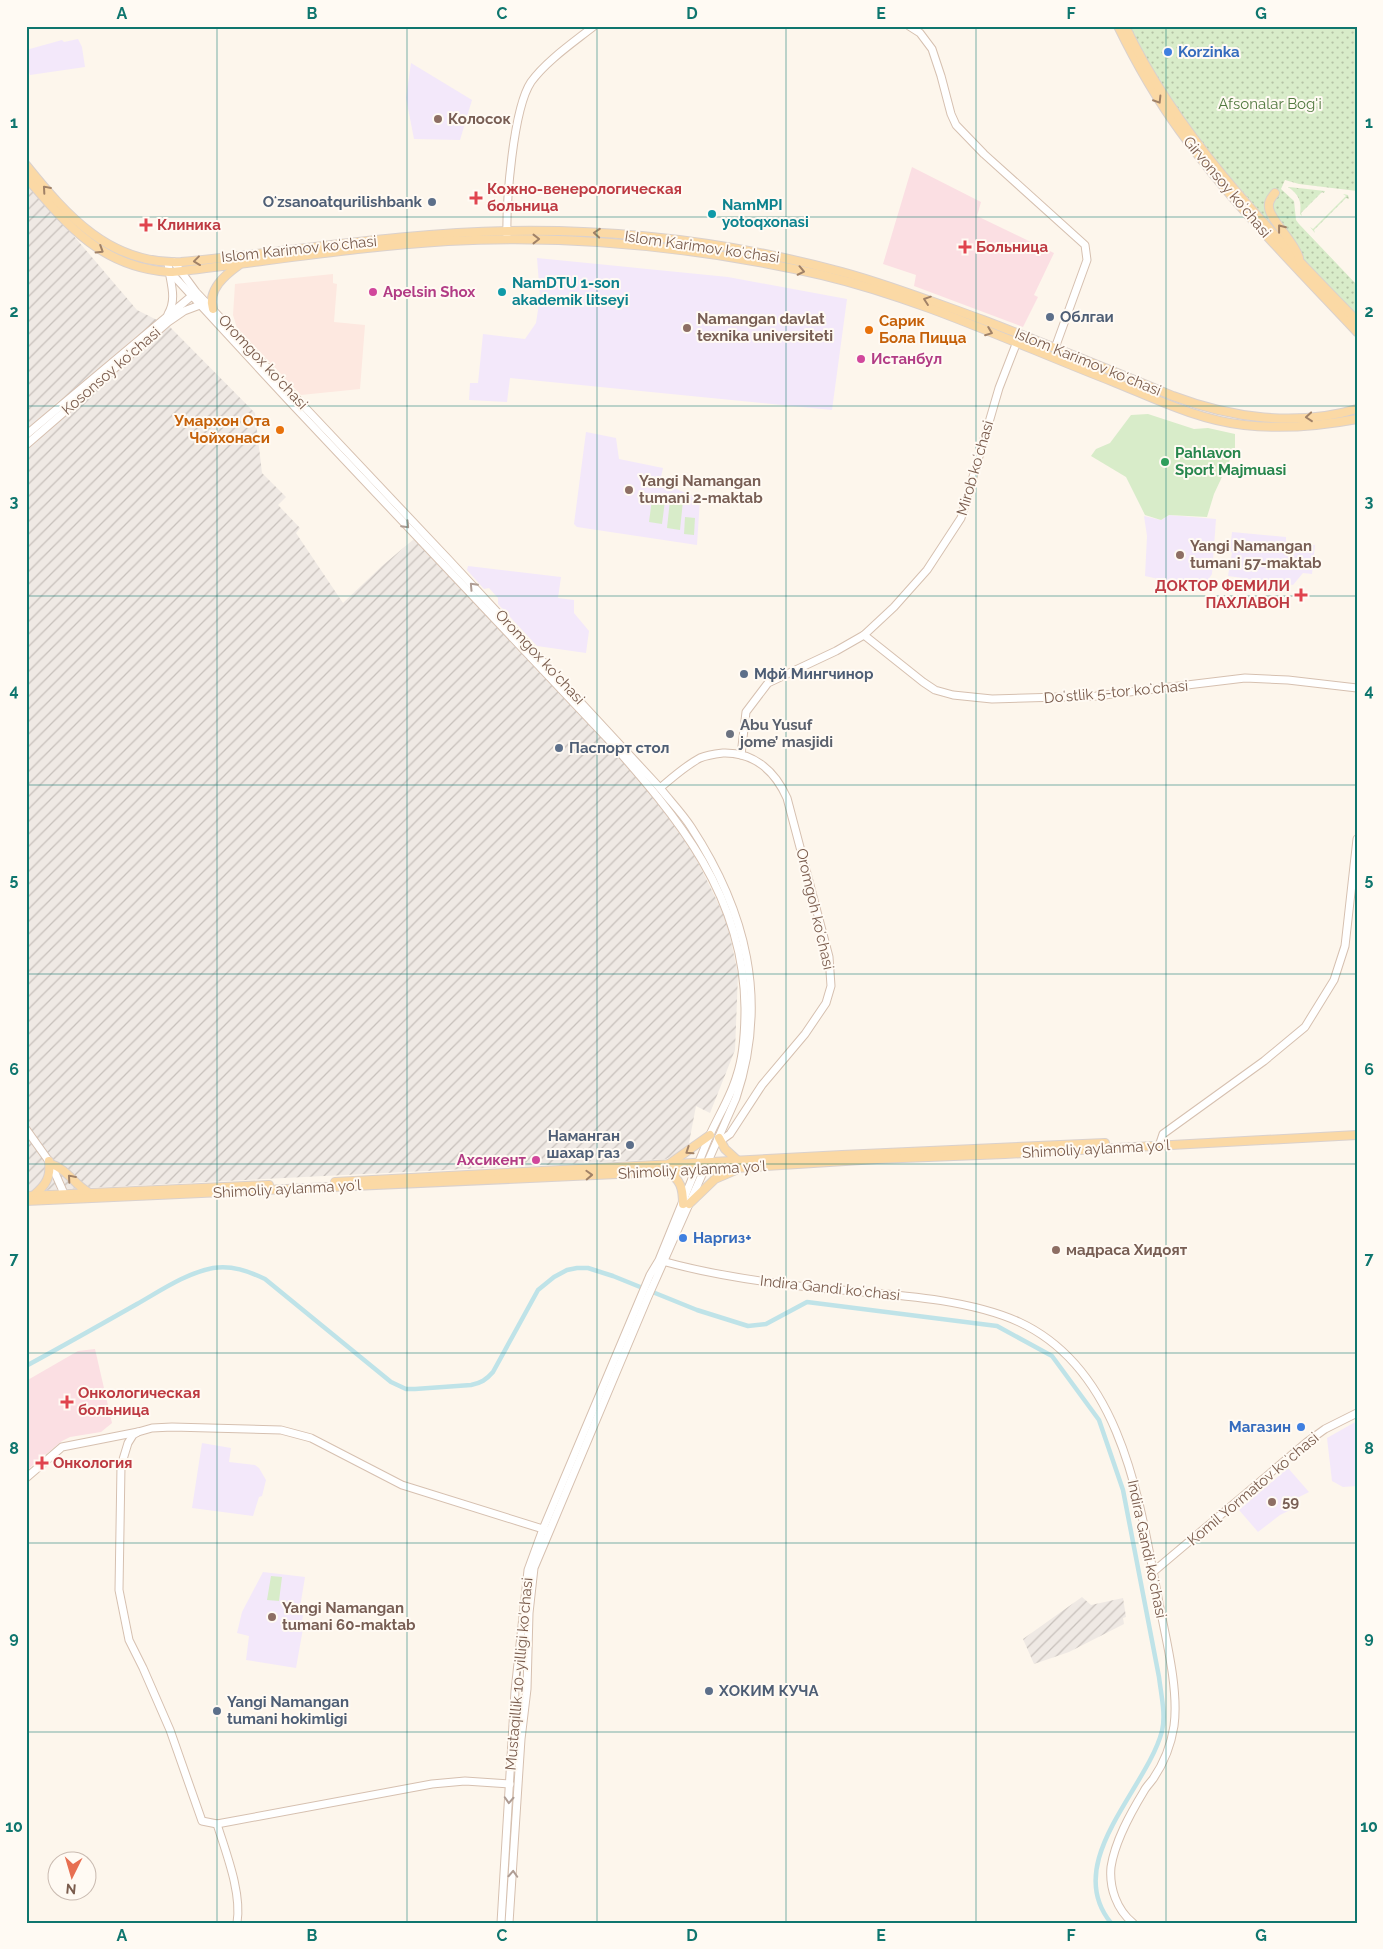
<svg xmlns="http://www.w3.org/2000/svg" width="1383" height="1949" font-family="Raleway,sans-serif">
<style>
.commercial{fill:#fde8e0}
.industrial{fill:url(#industrial-furrows)}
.education{fill:#f3e8fa}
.medical{fill:#fbdfe3}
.green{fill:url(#green-dots)}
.pitch{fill:#d8ecc9}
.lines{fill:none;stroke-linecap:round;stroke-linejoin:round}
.canal{stroke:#bfe3e8;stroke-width:4.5}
.secondary-casing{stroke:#d6c0b0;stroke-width:9}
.primary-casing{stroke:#dad1cd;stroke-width:10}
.secondary{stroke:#fff;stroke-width:7}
.primary{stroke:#fbd9a5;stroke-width:8}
.oneway{stroke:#a18267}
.oneway2{stroke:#af9d94}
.grid{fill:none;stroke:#0f766e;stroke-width:1;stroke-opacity:0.55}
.shop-dot{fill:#3f7fe0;stroke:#fffaf3;stroke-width:2}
.education-dot{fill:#8d6e63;stroke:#fffaf3;stroke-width:2}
.health-dot{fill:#e0444e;stroke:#fffaf3;stroke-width:2}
.service-dot{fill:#5c6f8a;stroke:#fffaf3;stroke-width:2}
.culture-dot{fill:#0f9aa8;stroke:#fffaf3;stroke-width:2}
.hotel-dot{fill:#d1479c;stroke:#fffaf3;stroke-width:2}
.food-dot{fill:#e8710a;stroke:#fffaf3;stroke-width:2}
.leisure-dot{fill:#2e9e5b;stroke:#fffaf3;stroke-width:2}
.worship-dot{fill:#6b7280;stroke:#fffaf3;stroke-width:2}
.labels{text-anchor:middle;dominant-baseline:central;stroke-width:4;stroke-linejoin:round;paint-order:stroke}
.shop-label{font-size:15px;font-weight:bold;fill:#366cbe;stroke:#fffaf3;text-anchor:start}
.park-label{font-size:15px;fill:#537a41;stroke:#fffaf3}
.education-label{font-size:15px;font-weight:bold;fill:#785e54;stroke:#fffaf3;text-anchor:start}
.street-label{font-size:15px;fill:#7a5c4d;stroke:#fffaf3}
.health-label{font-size:15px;font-weight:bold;fill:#be3a42;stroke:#fffaf3;text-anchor:start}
.service-label{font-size:15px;font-weight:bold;fill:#4e5e75;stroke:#fffaf3;text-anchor:start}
.culture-label{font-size:15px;font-weight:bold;fill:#0d838f;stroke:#fffaf3;text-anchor:start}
.hotel-label{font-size:15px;font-weight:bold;fill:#b23c85;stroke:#fffaf3;text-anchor:start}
.food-label{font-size:15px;font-weight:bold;fill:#c56008;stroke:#fffaf3;text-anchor:start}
.leisure-label{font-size:15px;font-weight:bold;fill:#27864d;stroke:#fffaf3;text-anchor:start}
.worship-label{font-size:15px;font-weight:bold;fill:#5b616d;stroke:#fffaf3;text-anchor:start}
.neatline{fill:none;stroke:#0f766e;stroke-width:2}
.grid-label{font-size:16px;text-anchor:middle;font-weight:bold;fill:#0f766e}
</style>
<defs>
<pattern id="industrial-furrows" width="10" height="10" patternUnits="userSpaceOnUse" patternTransform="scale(1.25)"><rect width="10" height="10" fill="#efe9e4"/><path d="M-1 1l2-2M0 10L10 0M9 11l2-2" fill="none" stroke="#c7c0bb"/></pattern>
<pattern id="green-dots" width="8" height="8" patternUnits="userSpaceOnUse" patternTransform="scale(1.25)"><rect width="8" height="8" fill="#d8ecc9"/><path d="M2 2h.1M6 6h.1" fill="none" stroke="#b4c2a5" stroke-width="1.8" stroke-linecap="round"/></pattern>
</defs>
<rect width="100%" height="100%" fill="#fdf6ec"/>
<polygon class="commercial" points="333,274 333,283 337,284 334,322 365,325 360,389 301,395 237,328 233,315 235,284"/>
<g class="industrial">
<polygon points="26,180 137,310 169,326 255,413 262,473 286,497 278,505 300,528 296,533 343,603 382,566 414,539 491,618 615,752 683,832 727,921 738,975 735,1050 710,1113 696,1106 688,1148 666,1159 26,1191"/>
<polygon points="1082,1597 1091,1605 1123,1598 1126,1617 1123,1618 1124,1624 1069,1652 1034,1664 1023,1639"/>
</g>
<g class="education">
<polygon points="78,39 82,47 85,67 30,75 26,62 26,50 62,40 64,42"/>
<polygon points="411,63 472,100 460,140 414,139 406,98"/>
<polygon points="537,258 728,277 847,299 832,410 510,378 507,402 469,400 470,383 478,383 483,334 525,339 536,323 540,297"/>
<polygon points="586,432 616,438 619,459 663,468 660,482 700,499 697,545 577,527 574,524"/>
<polygon points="1169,515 1216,519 1212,574 1208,580 1172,582 1145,576 1147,536 1144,516 1161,520"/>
<polygon points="1232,532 1286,537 1286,543 1315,545 1312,574 1303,573 1293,585 1228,576 1232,552 1230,551"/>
<polygon points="468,566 561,577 558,598 574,600 574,613 589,631 586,653 537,646 498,604 498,598 489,588 484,589 467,570"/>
<polygon points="1357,1421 1357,1486 1343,1487 1332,1481 1327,1438"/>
<polygon points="202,1443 231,1448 229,1462 255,1465 259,1468 266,1480 262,1496 259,1497 253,1516 192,1508"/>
<polygon points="1288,1468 1309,1492 1297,1498 1298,1506 1280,1515 1258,1532 1239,1510"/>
<polygon points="263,1572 305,1577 300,1607 304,1608 302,1622 304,1623 296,1668 246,1660 249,1636 237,1633 242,1612"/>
</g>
<g class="medical">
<polygon points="912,167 981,202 977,216 1054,253 1034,295 1038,297 1023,327 914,286 916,275 883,264"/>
<polygon points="95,1349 112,1423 101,1432 70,1437 62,1441 26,1471 26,1381 78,1351"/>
</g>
<g class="green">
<polygon points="1129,26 1357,26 1357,191 1299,184 1285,180 1281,189 1294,201 1296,220 1299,224 1357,285 1357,316 1273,227 1198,140 1143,59"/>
<path d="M1288 187H1289L1325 191 1324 193 1322 192 1301 213 1302 216 1300 214C1302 200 1298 194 1288 187Z"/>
<polygon points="1343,194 1348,195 1349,199 1346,198 1314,230 1315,233 1310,227 1313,229 1346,196"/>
</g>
<g class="pitch">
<polygon points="1148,414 1194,429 1208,428 1235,434 1235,449 1214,494 1207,517 1169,515 1161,520 1145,515 1126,477 1091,456 1096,449 1110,443 1131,415"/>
<polygon points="652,499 665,501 662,524 649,522"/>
<polygon points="670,500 683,501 680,530 667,528"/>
<polygon points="685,517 695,518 694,535 684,534"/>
<polygon points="271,1576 282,1577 279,1601 267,1600"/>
</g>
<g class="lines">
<path class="canal" d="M26 1366C63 1346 100 1325 137 1304 160 1291 186 1273 213 1268 232 1265 248 1271 265 1279L391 1382 406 1389H415L471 1385C481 1383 486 1380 493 1372L538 1290 554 1277 567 1270 577 1268H588L613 1276 697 1310 748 1326 766 1324 807 1302 997 1326 1052 1356 1099 1420 1123 1490 1159 1677C1161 1694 1166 1715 1162 1731 1147 1789 1061 1862 1111 1923"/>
<g class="secondary-casing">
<g id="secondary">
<polyline points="909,26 920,33 932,49 941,76 951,114 956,125 984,154 1085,245 1087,260 1055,348"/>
<path d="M507 237C506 203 513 109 531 82 546 61 574 42 594 26"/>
<path d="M168 262C169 280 178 297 168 314"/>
<path d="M174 262 196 292 449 560 660 788C670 801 682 813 691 827 746 911 769 1000 736 1098L647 1299 534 1568 529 1613 527 1689 521 1739 509 1923"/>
<path d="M170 272 290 402 607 738C678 818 744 895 745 1008 745 1030 744 1054 737 1075 731 1097 718 1116 709 1137 692 1178 676 1219 659 1260L650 1275 543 1529 528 1570 515 1691 501 1923"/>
<polyline points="26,435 194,294"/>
<polyline points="26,445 168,322 184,311 200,305"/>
<polyline points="864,635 923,682 935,690 953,695 992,699 1096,696 1245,678 1288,680 1357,688"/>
<polyline points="741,755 746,712 768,683 836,651 864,635 894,607 927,570 961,518 999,388 1020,334"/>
<path d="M660 788C673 777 685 766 700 758 707 755 715 754 723 753 754 752 775 771 787 798L829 957 831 986 826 1003 805 1034 762 1085 730 1134 723 1139 719 1138"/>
<polyline points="26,1129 51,1164 66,1198"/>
<polyline points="1159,1146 1163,1134 1264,1061 1305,1027 1334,980 1345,946 1357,839"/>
<path d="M662 1261C720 1277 781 1285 841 1290 897 1295 968 1299 1019 1322 1123 1370 1140 1504 1159 1603 1166 1639 1179 1690 1174 1726 1171 1745 1164 1763 1153 1779 1150 1783 1146 1787 1144 1791 1130 1814 1115 1841 1111 1867 1109 1888 1117 1910 1133 1923"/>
<polyline points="138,1432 133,1435 128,1443 121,1466 119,1590 129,1640 143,1668 170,1730 202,1821 217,1824 432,1784 465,1781 510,1784"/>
<polyline points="26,1478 62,1447 138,1432 152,1428 172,1427 281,1430 311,1438 402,1485 546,1530"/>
<polyline points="1153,1572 1307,1442 1325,1429 1357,1413"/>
<path d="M217 1824C226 1853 242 1893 237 1923"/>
</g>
</g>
<g class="primary-casing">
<g id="primary">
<path d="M1118 26C1136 63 1156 98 1180 131 1232 203 1296 267 1357 332"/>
<path d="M1125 26C1179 140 1270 231 1357 321"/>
<path d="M26 165C67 216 110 265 181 262 290 252 398 233 508 231 620 229 734 243 842 272 890 285 936 303 983 320 1046 344 1110 370 1173 396 1231 418 1296 427 1357 409"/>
<path d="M26 177C67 225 101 267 169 272 178 272 189 270 199 269 282 259 365 246 448 241 575 234 699 247 822 275 923 299 1018 345 1114 382 1156 399 1198 420 1244 425 1281 429 1320 426 1357 419"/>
<path d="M1275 193C1272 197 1268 201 1269 207 1269 219 1295 242 1299 258"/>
<path d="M213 309C207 290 225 275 239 265"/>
<polyline points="719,1138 725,1149 737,1160"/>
<path d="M51 1164C67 1169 74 1184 88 1192"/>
<polyline points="669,1164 710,1135"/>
<path d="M667 1172C681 1179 683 1189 683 1204"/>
<polyline points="335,1182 842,1155 1105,1143"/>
<path d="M34 1195C46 1185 51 1177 49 1161"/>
<polyline points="26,1196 269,1185"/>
<polyline points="26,1201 704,1170 877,1159 1005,1154 1357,1135"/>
<polyline points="689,1204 715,1179 736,1170"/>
</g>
</g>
<use href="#secondary" class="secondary"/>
<use href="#primary" class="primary"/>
</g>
<defs><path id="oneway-chevron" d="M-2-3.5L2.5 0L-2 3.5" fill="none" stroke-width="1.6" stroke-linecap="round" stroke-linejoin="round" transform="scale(1.25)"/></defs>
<g class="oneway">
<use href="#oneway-chevron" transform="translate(1158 100) rotate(58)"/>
<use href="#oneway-chevron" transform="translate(46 189) rotate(-131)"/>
<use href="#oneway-chevron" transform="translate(1281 228) rotate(-128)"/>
<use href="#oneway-chevron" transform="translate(597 233) rotate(-176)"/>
<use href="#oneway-chevron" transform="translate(536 239)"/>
<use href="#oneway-chevron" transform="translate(100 250) rotate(32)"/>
<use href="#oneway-chevron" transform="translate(197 261) rotate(173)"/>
<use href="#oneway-chevron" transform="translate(801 271) rotate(12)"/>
<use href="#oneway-chevron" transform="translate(927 300) rotate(-161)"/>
<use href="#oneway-chevron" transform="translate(989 332) rotate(21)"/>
<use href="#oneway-chevron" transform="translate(1309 417) rotate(175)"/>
<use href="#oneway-chevron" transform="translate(689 1151) rotate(146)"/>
<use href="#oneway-chevron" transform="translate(589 1175) rotate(-2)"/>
<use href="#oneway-chevron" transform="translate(71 1178) rotate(-131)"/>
</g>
<g class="oneway2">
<use href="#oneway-chevron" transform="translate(406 525) rotate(46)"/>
<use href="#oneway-chevron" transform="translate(473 586) rotate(-133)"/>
<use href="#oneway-chevron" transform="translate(509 1800) rotate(93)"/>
<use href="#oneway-chevron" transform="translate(513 1874) rotate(-87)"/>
</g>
<path class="grid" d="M217 26V1923M407 26V1923M597 26V1923M786 26V1923M976 26V1923M1166 26V1923M26 217H1357M26 406H1357M26 596H1357M26 785H1357M26 974H1357M26 1164H1357M26 1353H1357M26 1543H1357M26 1732H1357"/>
<g class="shop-dot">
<circle cx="1168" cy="52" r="5"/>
<circle cx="683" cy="1238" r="5"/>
<circle cx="1301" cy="1427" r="5"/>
</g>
<g class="education-dot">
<circle cx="438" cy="119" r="5"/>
<circle cx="687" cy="328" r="5"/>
<circle cx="629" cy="490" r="5"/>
<circle cx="1180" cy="555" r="5"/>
<circle cx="1056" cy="1250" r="5"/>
<circle cx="1272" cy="1502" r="5"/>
<circle cx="272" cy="1617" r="5"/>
</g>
<g class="health-dot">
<path d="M473.5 190.5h5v5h5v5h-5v5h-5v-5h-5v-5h5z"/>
<path d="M143.5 217.5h5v5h5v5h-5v5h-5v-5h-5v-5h5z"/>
<path d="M962.5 239.5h5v5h5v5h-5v5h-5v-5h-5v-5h5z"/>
<path d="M1298.5 587.5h5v5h5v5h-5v5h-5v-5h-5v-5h5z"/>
<path d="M64.5 1394.5h5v5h5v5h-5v5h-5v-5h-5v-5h5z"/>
<path d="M39.5 1455.5h5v5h5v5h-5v5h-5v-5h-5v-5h5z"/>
</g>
<g class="service-dot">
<circle cx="432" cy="202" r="5"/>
<circle cx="1050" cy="317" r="5"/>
<circle cx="744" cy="674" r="5"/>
<circle cx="559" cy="748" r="5"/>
<circle cx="630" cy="1145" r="5"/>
<circle cx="709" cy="1691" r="5"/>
<circle cx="217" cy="1711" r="5"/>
</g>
<g class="culture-dot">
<circle cx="712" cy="214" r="5"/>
<circle cx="502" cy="292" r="5"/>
</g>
<g class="hotel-dot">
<circle cx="373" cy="292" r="5"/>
<circle cx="861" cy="359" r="5"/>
<circle cx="536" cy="1160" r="5"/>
</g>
<g class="food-dot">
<circle cx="869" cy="330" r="5"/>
<circle cx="280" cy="430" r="5"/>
</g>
<circle class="leisure-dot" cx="1165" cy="462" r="5"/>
<circle class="worship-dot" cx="730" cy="734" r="5"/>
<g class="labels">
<g class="shop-label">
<text x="1178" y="52">Korzinka</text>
<text x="693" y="1238">Наргиз+</text>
<text x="1291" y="1427" text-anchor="end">Магазин</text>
</g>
<g class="park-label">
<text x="1270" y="104">Afsonalar Bog'i</text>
</g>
<g class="education-label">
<text x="448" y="119">Колосок</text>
<text x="697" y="319">Namangan davlat<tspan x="697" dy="17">texnika universiteti</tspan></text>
<text x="639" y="481">Yangi Namangan<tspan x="639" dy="17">tumani 2-maktab</tspan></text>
<text x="1190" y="546">Yangi Namangan<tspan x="1190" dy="17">tumani 57-maktab</tspan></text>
<text x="1066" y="1250">мадраса Хидоят</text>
<text x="1282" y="1502">59</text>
<text x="282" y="1608">Yangi Namangan<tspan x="282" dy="17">tumani 60-maktab</tspan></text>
</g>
<g class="street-label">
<text transform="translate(1227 187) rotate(50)">Girvonsoy koʻchasi</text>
<text transform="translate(702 247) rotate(8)">Islom Karimov koʻchasi</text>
<text transform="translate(299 249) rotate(-6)">Islom Karimov koʻchasi</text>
<text transform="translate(263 362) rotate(47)">Oromgox ko‘chasi</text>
<text transform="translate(1088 362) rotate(22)">Islom Karimov koʻchasi</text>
<text transform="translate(111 371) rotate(-41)">Kosonsoy koʻchasi</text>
<text transform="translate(975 468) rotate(-74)">Mirob koʻchasi</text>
<text transform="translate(540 657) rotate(47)">Oromgox ko‘chasi</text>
<text transform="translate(1116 692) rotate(-5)">Doʻstlik 5-tor koʻchasi</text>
<text transform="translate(815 909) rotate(77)">Oromgoh koʻchasi</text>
<text transform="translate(1096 1149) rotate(-3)">Shimoliy aylanma yoʻl</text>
<text transform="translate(692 1170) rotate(-3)">Shimoliy aylanma yoʻl</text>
<text transform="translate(287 1189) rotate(-3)">Shimoliy aylanma yoʻl</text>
<text transform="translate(830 1288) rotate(6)">Indira Gandi koʻchasi</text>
<text transform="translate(1253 1489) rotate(-40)">Komil Yormatov koʻchasi</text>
<text transform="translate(1147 1549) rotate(78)">Indira Gandi koʻchasi</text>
<text transform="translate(519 1674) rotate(-85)">Mustaqillik 10-yilligi ko'chasi</text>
</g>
<g class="health-label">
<text x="487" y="189">Кожно-венерологическая<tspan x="487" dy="17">больница</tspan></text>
<text x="157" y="225">Клиника</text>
<text x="976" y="247">Больница</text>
<text x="1290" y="586" text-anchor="end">ДОКТОР ФЕМИЛИ<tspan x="1290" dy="17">ПАХЛАВОН</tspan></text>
<text x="78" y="1393">Онкологическая<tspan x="78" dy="17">больница</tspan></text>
<text x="53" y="1463">Онкология</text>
</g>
<g class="service-label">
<text x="422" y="202" text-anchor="end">Oʻzsanoatqurilishbank</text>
<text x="1060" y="317">Облгаи</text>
<text x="754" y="674">Мфй Мингчинор</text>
<text x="569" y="748">Паспорт стол</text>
<text x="620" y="1136" text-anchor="end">Наманган<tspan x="620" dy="17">шахар газ</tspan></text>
<text x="719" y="1691">ХОКИМ КУЧА</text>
<text x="227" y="1702">Yangi Namangan<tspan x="227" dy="17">tumani hokimligi</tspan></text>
</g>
<g class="culture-label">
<text x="722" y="205">NamMPI<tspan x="722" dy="17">yotoqxonasi</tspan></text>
<text x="512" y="283">NamDTU 1-son<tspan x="512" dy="17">akademik litseyi</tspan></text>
</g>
<g class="hotel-label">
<text x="383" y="292">Apelsin Shox</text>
<text x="871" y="359">Истанбул</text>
<text x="526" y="1160" text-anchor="end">Ахсикент</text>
</g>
<g class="food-label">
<text x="879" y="321">Сарик<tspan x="879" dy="17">Бола Пицца</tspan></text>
<text x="270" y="421" text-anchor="end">Умархон Ота<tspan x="270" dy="17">Чойхонаси</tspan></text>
</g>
<g class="leisure-label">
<text x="1175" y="453">Pahlavon<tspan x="1175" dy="17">Sport Majmuasi</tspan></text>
</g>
<g class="worship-label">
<text x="740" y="725">Abu Yusuf<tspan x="740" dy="17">jome’ masjidi</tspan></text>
</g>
</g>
<rect width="1383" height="1949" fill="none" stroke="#fffaf3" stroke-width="55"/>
<g transform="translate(72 1876) rotate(185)"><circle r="24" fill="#fffaf3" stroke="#cabbb1"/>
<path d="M0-4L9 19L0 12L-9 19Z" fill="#e76f51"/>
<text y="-8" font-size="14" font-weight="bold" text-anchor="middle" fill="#7a5c4d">N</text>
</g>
<rect x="28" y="28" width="1328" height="1894" class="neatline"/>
<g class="grid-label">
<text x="122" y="19">A</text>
<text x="312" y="19">B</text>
<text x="502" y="19">C</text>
<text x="692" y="19">D</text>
<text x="881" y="19">E</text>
<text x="1071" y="19">F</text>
<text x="1261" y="19">G</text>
<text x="14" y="128">1</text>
<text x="1369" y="128">1</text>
<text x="14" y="317">2</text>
<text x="1369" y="317">2</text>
<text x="14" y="507">3</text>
<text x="1369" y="507">3</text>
<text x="14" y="696">4</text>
<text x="1369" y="696">4</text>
<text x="14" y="885">5</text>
<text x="1369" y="885">5</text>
<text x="14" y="1075">6</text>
<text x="1369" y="1075">6</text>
<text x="14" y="1264">7</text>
<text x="1369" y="1264">7</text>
<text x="14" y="1454">8</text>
<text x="1369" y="1454">8</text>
<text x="14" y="1643">9</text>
<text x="1369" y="1643">9</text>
<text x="14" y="1832">10</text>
<text x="1369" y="1832">10</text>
<text x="122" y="1941">A</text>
<text x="312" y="1941">B</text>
<text x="502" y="1941">C</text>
<text x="692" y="1941">D</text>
<text x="881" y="1941">E</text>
<text x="1071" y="1941">F</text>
<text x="1261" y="1941">G</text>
</g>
</svg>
